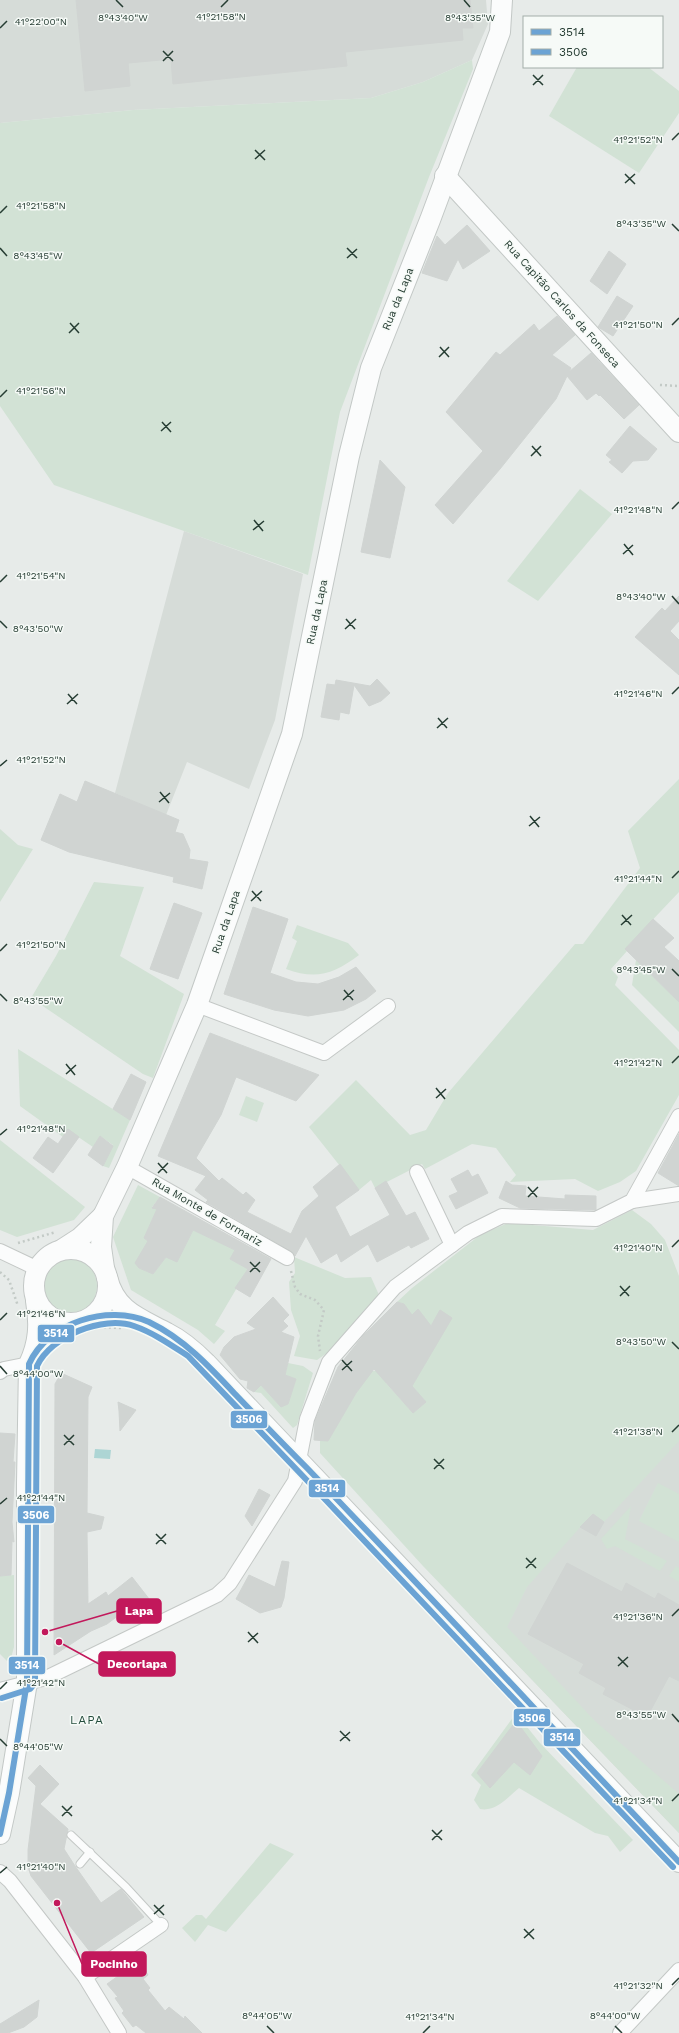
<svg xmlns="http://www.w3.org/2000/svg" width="679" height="2033" font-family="'Work Sans',sans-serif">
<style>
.built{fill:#d6dcd8}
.green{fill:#d2e2d5}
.water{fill:#add5d4}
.building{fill:#d0d4d2;stroke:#d0d4d2}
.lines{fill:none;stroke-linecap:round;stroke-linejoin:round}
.lane-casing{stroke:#c4c8c6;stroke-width:9}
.street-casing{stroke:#c4c8c6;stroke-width:16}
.secondary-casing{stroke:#c3c8c6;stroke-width:22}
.path{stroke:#c3cac6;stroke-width:2.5;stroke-dasharray:2 3;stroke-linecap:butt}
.lane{stroke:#fbfcfc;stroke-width:7}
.street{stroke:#fbfcfc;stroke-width:14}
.secondary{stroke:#fbfcfc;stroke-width:20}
.bus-1-casing{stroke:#f6faf7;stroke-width:9}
.bus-2-casing{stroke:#f6faf7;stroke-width:9}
.bus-1{stroke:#6ba3d4;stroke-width:6}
.bus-2{stroke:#6ba3d4;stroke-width:6}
.ticks{fill:none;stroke:#263d33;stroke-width:1.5}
.labels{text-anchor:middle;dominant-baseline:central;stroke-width:3;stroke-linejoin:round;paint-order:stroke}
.street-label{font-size:11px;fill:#263d33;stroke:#f6faf7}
.neighbourhood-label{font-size:12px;letter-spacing:1px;fill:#244d3d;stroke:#f6faf7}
.ticks-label{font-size:10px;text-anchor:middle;fill:#263d33;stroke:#f6faf7;stroke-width:3;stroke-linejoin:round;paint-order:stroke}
.leader{fill:none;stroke:#c2185b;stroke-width:1.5}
.callout-dot{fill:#c2185b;stroke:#f6faf7;stroke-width:1.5}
.callout{fill:#c2185b;stroke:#c2185b;stroke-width:1.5}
.callout-label{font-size:12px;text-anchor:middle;font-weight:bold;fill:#fff}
.line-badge{stroke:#f6faf7;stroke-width:1.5}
.badge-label{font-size:11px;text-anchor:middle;font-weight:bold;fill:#fff}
</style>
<rect width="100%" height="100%" fill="#e7ebe9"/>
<g class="built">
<polygon points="0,0 486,0 488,24 472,60 423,82 371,98 133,110 0,123"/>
<polygon points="184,531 303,574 275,720 249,789 187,762 166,815 115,793"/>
<polygon points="679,1416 679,1833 469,1614"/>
</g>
<g class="green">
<polygon points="472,60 473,69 429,177 340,412 308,575 54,485 0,406 0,123 133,110 371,98 423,82"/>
<polygon points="577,67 648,67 679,91 679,113 639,173 549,116"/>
<polygon points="580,489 612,514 538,601 507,581"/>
<polygon points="679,779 679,892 625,949 627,951 611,969 618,977 615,985 679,1050 679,1095 636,1171 620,1182 598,1191 575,1179 510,1182 516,1175 496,1148 472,1144 425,1169 422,1164 375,1188 371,1180 359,1190 309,1127 356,1080 410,1135 426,1130 448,1093 575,944 583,944 640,868 628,831"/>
<polygon points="0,829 18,845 33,849 0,902"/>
<polygon points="94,882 144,887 120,956 184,994 153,1078 143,1074 31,998 56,956"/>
<path d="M297 925 348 943 359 955C334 974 316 980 286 969L297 941 292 938Z"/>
<polygon points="636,960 679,1002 679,1032 632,985"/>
<polygon points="18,1049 130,1120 109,1168 103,1166 113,1145 100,1136 93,1147 68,1130 63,1137 20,1106"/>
<polygon points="246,1096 264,1103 257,1122 239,1115"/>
<polygon points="0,1140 85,1207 74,1220 17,1237 0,1230"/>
<polygon points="138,1185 160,1197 152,1207 157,1209 144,1238 148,1241 139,1268 153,1274 166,1257 177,1261 193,1230 235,1250 230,1259 248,1269 215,1325 225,1331 214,1344 198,1330 131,1290 113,1237"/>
<polygon points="632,1210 651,1224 665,1240 679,1276 679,1441 604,1522 592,1514 527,1587 507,1627 595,1721 679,1794 679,1833 423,1566 320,1453 320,1440 328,1441 356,1393 372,1371 397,1370 386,1383 413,1413 426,1402 412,1386 451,1319 440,1311 417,1348 425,1319 418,1309 412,1315 404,1304 397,1302 412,1288 480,1235 508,1223 593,1230"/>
<polygon points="294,1257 345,1278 371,1277 379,1295 327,1353 317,1360 294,1356 300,1336 291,1310 289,1282 295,1273"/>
<circle cx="69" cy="1286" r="28"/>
<polygon points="288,1363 303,1366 313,1373 297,1425 293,1428 261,1393 254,1392 261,1385 281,1407 288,1404 296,1379 285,1375"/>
<polygon points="658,1483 679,1494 679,1542 639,1521"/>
<polygon points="631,1506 625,1539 667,1561 660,1571 615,1546 607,1549 601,1539"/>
<polygon points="676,1566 679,1568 679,1582 669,1576"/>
<polygon points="14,1575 14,1647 11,1658 7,1661 0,1654 0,1576"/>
<path d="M514 1716 519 1717 540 1743 633 1840 620 1852 608 1836 595 1833 519 1788C507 1798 496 1812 480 1809L474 1800 481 1785 471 1775Z"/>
<polygon points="270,1843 294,1854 226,1932 208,1925 195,1942 182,1928 196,1915 202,1915 206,1919"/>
</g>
<polygon class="water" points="95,1449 111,1450 110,1459 94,1458"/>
<g class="building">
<polygon points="76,0 470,0 473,28 462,28 463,40 345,52 347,66 173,84 171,59 128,63 130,86 85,91"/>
<polygon points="467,225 490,251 463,269 458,259 447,281 422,273 437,236 445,245"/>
<polygon points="609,251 626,264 607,294 590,281"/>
<polygon points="617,296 633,306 613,336 598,327"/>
<polygon points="557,316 575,335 552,355 571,368 569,372 591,353 639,405 624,419 600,395 599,396 596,393 587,400 567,376 556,399 500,469 453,524 435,505 483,451 446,412 496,352 500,355 534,324 539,331"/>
<polygon points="630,426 657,449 648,460 633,461 622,473 609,462 612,460 606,455"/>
<polygon points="380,460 405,487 390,558 361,552"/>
<polygon points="679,596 679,621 670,631 679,640 679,675 635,637 662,608 665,611"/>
<polygon points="377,679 390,693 381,701 369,706 354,685 349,714 340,712 339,720 321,717 327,684 335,685 336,680 370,686"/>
<polygon points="85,781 179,820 175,832 183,834 190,850 189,859 208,862 202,889 173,882 174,877 69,852 41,840 60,794 77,802"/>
<polygon points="174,903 202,913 178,979 150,969"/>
<polygon points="253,907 288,919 270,973 296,982 318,984 339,977 356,967 376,991 366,999 344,1010 308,1016 274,1010 224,994"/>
<polygon points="653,919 674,938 664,947 679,961 679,1002 625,949"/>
<polygon points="210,1033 319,1075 296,1101 236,1077 221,1115 196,1158 219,1181 222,1178 243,1195 246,1192 255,1200 247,1212 291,1234 302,1211 319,1196 313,1187 340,1164 359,1190 335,1207 350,1237 390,1215 375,1188 386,1181 406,1216 415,1212 429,1239 411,1248 409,1245 377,1262 368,1244 341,1262 337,1253 321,1263 306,1236 295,1256 291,1251 206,1202 208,1200 195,1190 206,1176 158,1156"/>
<polygon points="131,1074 146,1082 130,1120 113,1109"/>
<polygon points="68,1129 79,1137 53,1173 33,1158 48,1137 58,1144"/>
<polygon points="679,1134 679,1186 658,1173"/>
<polygon points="100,1136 113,1146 103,1166 88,1155"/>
<polygon points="468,1170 472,1177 478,1174 488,1193 456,1209 449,1196 458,1192 451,1179"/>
<polygon points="506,1181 512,1185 526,1186 525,1196 565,1199 565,1195 596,1196 596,1210 520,1208 499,1198"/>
<polygon points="160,1197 271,1259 250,1297 235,1288 248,1269 230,1259 235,1250 193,1230 177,1262 166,1257 153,1274 139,1268 135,1263 148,1241 144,1238 157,1209 152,1208"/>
<polygon points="273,1297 289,1315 283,1321 288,1326 281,1332 294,1337 285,1375 296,1379 288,1404 281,1407 261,1385 254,1392 247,1388 248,1381 240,1379 220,1355 224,1347 234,1337 256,1329 247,1323"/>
<polygon points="397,1302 404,1304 412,1315 418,1309 431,1326 440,1310 452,1318 412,1386 426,1402 413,1413 374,1369 356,1393 328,1441 314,1440 315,1421 338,1367 363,1336"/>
<polygon points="61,1373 92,1387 88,1397 87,1513 104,1517 101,1529 87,1532 88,1604 106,1592 108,1596 132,1577 153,1604 135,1619 127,1609 107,1624 91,1631 54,1655 55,1384"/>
<polygon points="118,1402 136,1410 120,1431 119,1411"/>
<polygon points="0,1433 15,1434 13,1462 15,1462 12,1522 14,1542 12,1541 11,1575 0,1576"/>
<polygon points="259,1489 270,1495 252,1526 245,1516"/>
<polygon points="593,1514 604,1522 596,1536 580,1527"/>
<polygon points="282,1561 289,1562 284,1598 281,1607 260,1613 236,1599 249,1575 275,1587"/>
<polygon points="567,1563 622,1592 626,1583 655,1599 658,1593 679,1605 679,1681 669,1676 647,1717 603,1694 606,1688 579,1673 584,1664 528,1634"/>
<polygon points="516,1721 542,1756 530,1775 514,1762 490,1788 477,1773"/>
<polygon points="40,1765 59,1784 40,1804 68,1829 64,1849 75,1866 101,1903 121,1889 144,1917 91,1953 31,1876 28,1867 28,1850 36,1786 28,1778"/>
<polygon points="139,1961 148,1975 143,1979 150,1988 148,1990 165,2011 169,2007 184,2019 185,2016 202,2033 146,2033 136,2025 133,2027 122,2013 124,2011 115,1998 118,1997 107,1984"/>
<polygon points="39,2000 37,2017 24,2027 8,2033 0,2033 0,2024"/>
</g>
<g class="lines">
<g class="lane-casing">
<g id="lane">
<polyline points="71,1835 126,1887 161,1925"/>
<polyline points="80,1864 90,1852"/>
</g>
</g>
<g class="street-casing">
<g id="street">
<polyline points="197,1005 324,1053 388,1006"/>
<polyline points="127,1167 287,1258"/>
<polyline points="417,1172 452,1245"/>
<polyline points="632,1201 679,1194"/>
<polyline points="0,1251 38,1269"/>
<polyline points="0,1372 4,1369 29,1364"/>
<polyline points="0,1690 46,1678 217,1595 230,1583 295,1481 307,1419 329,1362 395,1287 468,1233 502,1216 596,1219 632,1201 679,1116"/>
<polyline points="0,1872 10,1881 85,1977 119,2033"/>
<polyline points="85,1977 161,1925"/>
<polyline points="620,2033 679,1970"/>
</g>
</g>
<g class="secondary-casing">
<g id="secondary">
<polyline points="445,176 679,432"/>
<circle cx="71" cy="1286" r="37"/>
<polyline points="63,1249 80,1238 103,1216"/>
<polyline points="104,1268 101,1247 103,1216 127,1167 197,1005 292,734 349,456 371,368 430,220 500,32 502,0"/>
<path d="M107 1277C115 1311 139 1318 167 1333 181 1340 194 1351 206 1363L679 1862"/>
<path d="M0 1834 9 1793 27 1682V1483L29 1364C39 1343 40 1324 36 1301"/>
</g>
</g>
<g class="path">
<polyline points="660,385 679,386"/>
<polyline points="18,1243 56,1232"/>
<polyline points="291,1271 295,1287 300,1294 315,1300 324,1310 318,1336 320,1351"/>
<polyline points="0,1272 9,1280 18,1306"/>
<polyline points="53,1346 82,1331 101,1327 121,1328"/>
</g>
<use href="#lane" class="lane"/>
<use href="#street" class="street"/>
<use href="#secondary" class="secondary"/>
<g class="bus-1-casing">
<path id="bus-1" d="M0 1834 9 1793 27 1682 29 1364C48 1322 108 1304 149 1322 184 1339 209 1366 235 1394 259 1419 283 1444 307 1468 432 1598 555 1731 679 1862"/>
</g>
<g class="bus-2-casing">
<path id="bus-2" d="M2 1698 30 1689 35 1683 37 1366C51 1336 103 1315 134 1326 154 1333 171 1345 188 1356L320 1494 673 1867"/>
</g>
<use href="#bus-1" class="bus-1"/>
<use href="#bus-2" class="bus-2"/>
</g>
<path class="ticks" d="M116 0 123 7M464 0 470 7M221 7 228 0M0 28 7 21M163 51 173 61M163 61 173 51M533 75 543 85M533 85 543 75M672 140 679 133M255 150 265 160M255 159 265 150M625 174 635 184M625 183 635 174M0 213 7 206M672 224 679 231M0 248 7 256M347 248 357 258M347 258 357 249M70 323 79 333M672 325 679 318M69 333 79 323M440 347 449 357M439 357 449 347M0 397 7 390M162 422 171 432M161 431 171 422M532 446 541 456M531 456 541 446M672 509 679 502M254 520 263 531M253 530 264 521M624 544 633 555M623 554 633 545M0 582 7 575M672 596 679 604M346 619 355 629M0 621 7 628M345 629 356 619M68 694 77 704M672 694 679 687M67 704 78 694M438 718 447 728M437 728 448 718M0 766 7 760M160 792 169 803M159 802 170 793M530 816 539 827M529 826 540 817M672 878 679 871M252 891 261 901M251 901 262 891M622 915 631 925M621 925 632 915M0 951 7 944M672 969 679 976M344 990 353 1000M0 994 7 1001M343 1000 354 990M672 1063 679 1056M66 1064 75 1075M66 1074 76 1065M436 1088 445 1099M436 1098 446 1089M0 1135 7 1129M158 1163 167 1173M158 1173 168 1163M528 1187 537 1197M528 1197 538 1187M672 1247 679 1240M250 1262 260 1272M250 1272 260 1262M620 1286 629 1296M620 1296 630 1286M0 1320 7 1313M672 1342 679 1349M342 1360 352 1371M0 1366 7 1374M342 1370 352 1361M672 1432 679 1425M64 1435 74 1445M64 1445 74 1435M434 1459 444 1469M434 1469 444 1459M0 1504 7 1498M156 1534 166 1544M156 1544 166 1534M526 1558 536 1568M526 1568 536 1558M672 1616 679 1609M248 1632 258 1643M248 1642 258 1633M618 1657 628 1667M618 1666 628 1657M0 1689 7 1682M672 1714 679 1722M340 1731 350 1741M0 1739 7 1746M340 1741 350 1732M672 1801 679 1794M62 1806 72 1816M62 1816 72 1806M432 1830 442 1840M432 1840 442 1830M0 1873 7 1867M154 1905 164 1915M154 1914 164 1905M524 1929 534 1939M524 1938 534 1929M672 1985 679 1978M267 2026 274 2033M615 2026 622 2033M423 2033 430 2026"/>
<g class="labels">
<g class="street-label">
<text transform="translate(398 299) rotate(-68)">Rua da Lapa</text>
<text transform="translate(562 304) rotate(48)">Rua Capitão Carlos da Fonseca</text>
<text transform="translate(317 612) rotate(-78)">Rua da Lapa</text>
<text transform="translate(226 922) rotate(-71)">Rua da Lapa</text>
<text transform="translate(207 1212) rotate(30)">Rua Monte de Formariz</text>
</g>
<g class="neighbourhood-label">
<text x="87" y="1720">LAPA</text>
</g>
</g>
<g class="ticks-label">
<text x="221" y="20">41°21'58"N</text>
<text x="123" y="21">8°43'40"W</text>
<text x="470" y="21">8°43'35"W</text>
<text x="41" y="25">41°22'00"N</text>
<text x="638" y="143">41°21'52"N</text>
<text x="41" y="209">41°21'58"N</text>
<text x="641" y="227">8°43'35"W</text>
<text x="38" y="259">8°43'45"W</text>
<text x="638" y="328">41°21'50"N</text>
<text x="41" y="394">41°21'56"N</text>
<text x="638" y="513">41°21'48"N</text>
<text x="41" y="579">41°21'54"N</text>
<text x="641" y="600">8°43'40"W</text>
<text x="38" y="632">8°43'50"W</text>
<text x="638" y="697">41°21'46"N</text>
<text x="41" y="763">41°21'52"N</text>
<text x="638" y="882">41°21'44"N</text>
<text x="41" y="948">41°21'50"N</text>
<text x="641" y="973">8°43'45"W</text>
<text x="38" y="1004">8°43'55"W</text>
<text x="638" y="1066">41°21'42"N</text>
<text x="41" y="1132">41°21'48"N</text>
<text x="638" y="1251">41°21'40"N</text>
<text x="41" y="1317">41°21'46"N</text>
<text x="641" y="1345">8°43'50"W</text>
<text x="38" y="1377">8°44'00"W</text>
<text x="638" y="1435">41°21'38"N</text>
<text x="41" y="1501">41°21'44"N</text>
<text x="638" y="1620">41°21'36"N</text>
<text x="41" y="1686">41°21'42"N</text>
<text x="641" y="1718">8°43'55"W</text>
<text x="38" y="1750">8°44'05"W</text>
<text x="638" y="1804">41°21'34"N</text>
<text x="41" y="1870">41°21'40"N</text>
<text x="638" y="1989">41°21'32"N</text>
<text x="267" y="2019">8°44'05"W</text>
<text x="615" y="2019">8°44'00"W</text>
<text x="430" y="2020">41°21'34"N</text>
</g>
<path class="leader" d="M45 1632L117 1611M59 1642L99 1664M57 1903L82 1964"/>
<g class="callout-dot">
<circle cx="45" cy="1632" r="4"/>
<circle cx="59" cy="1642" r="4"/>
<circle cx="57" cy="1903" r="4"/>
</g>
<g class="callout">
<rect x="117" y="1599" width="44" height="24" rx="4"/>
<rect x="99" y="1652" width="76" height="24" rx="4"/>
<rect x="82" y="1952" width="64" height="24" rx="4"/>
</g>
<g class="callout-label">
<text x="139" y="1615">Lapa</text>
<text x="137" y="1668">Decorlapa</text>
<text x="114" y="1968">Pocinho</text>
</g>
<g class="line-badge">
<rect x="37" y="1324" width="38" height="19" rx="4" fill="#6ba3d4"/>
<rect x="230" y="1410" width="38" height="19" rx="4" fill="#6ba3d4"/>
<rect x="308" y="1479" width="38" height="19" rx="4" fill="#6ba3d4"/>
<rect x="17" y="1505" width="38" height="19" rx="4" fill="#6ba3d4"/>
<rect x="8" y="1656" width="38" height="19" rx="4" fill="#6ba3d4"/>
<rect x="513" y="1708" width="38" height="19" rx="4" fill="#6ba3d4"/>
<rect x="543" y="1728" width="38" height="19" rx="4" fill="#6ba3d4"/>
</g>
<g class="badge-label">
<text x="56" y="1337">3514</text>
<text x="249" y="1423">3506</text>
<text x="327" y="1492">3514</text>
<text x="36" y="1519">3506</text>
<text x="27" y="1669">3514</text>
<text x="532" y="1722">3506</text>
<text x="562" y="1741">3514</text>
</g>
<rect x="523" y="16" width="140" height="52" fill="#f6faf7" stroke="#a3aea9"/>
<rect x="531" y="29" width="20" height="6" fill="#6ba3d4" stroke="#a3aea9"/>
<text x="559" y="36" font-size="12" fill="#263d33">3514</text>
<rect x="531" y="49" width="20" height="6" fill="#6ba3d4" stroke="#a3aea9"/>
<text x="559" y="56" font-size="12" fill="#263d33">3506</text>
</svg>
